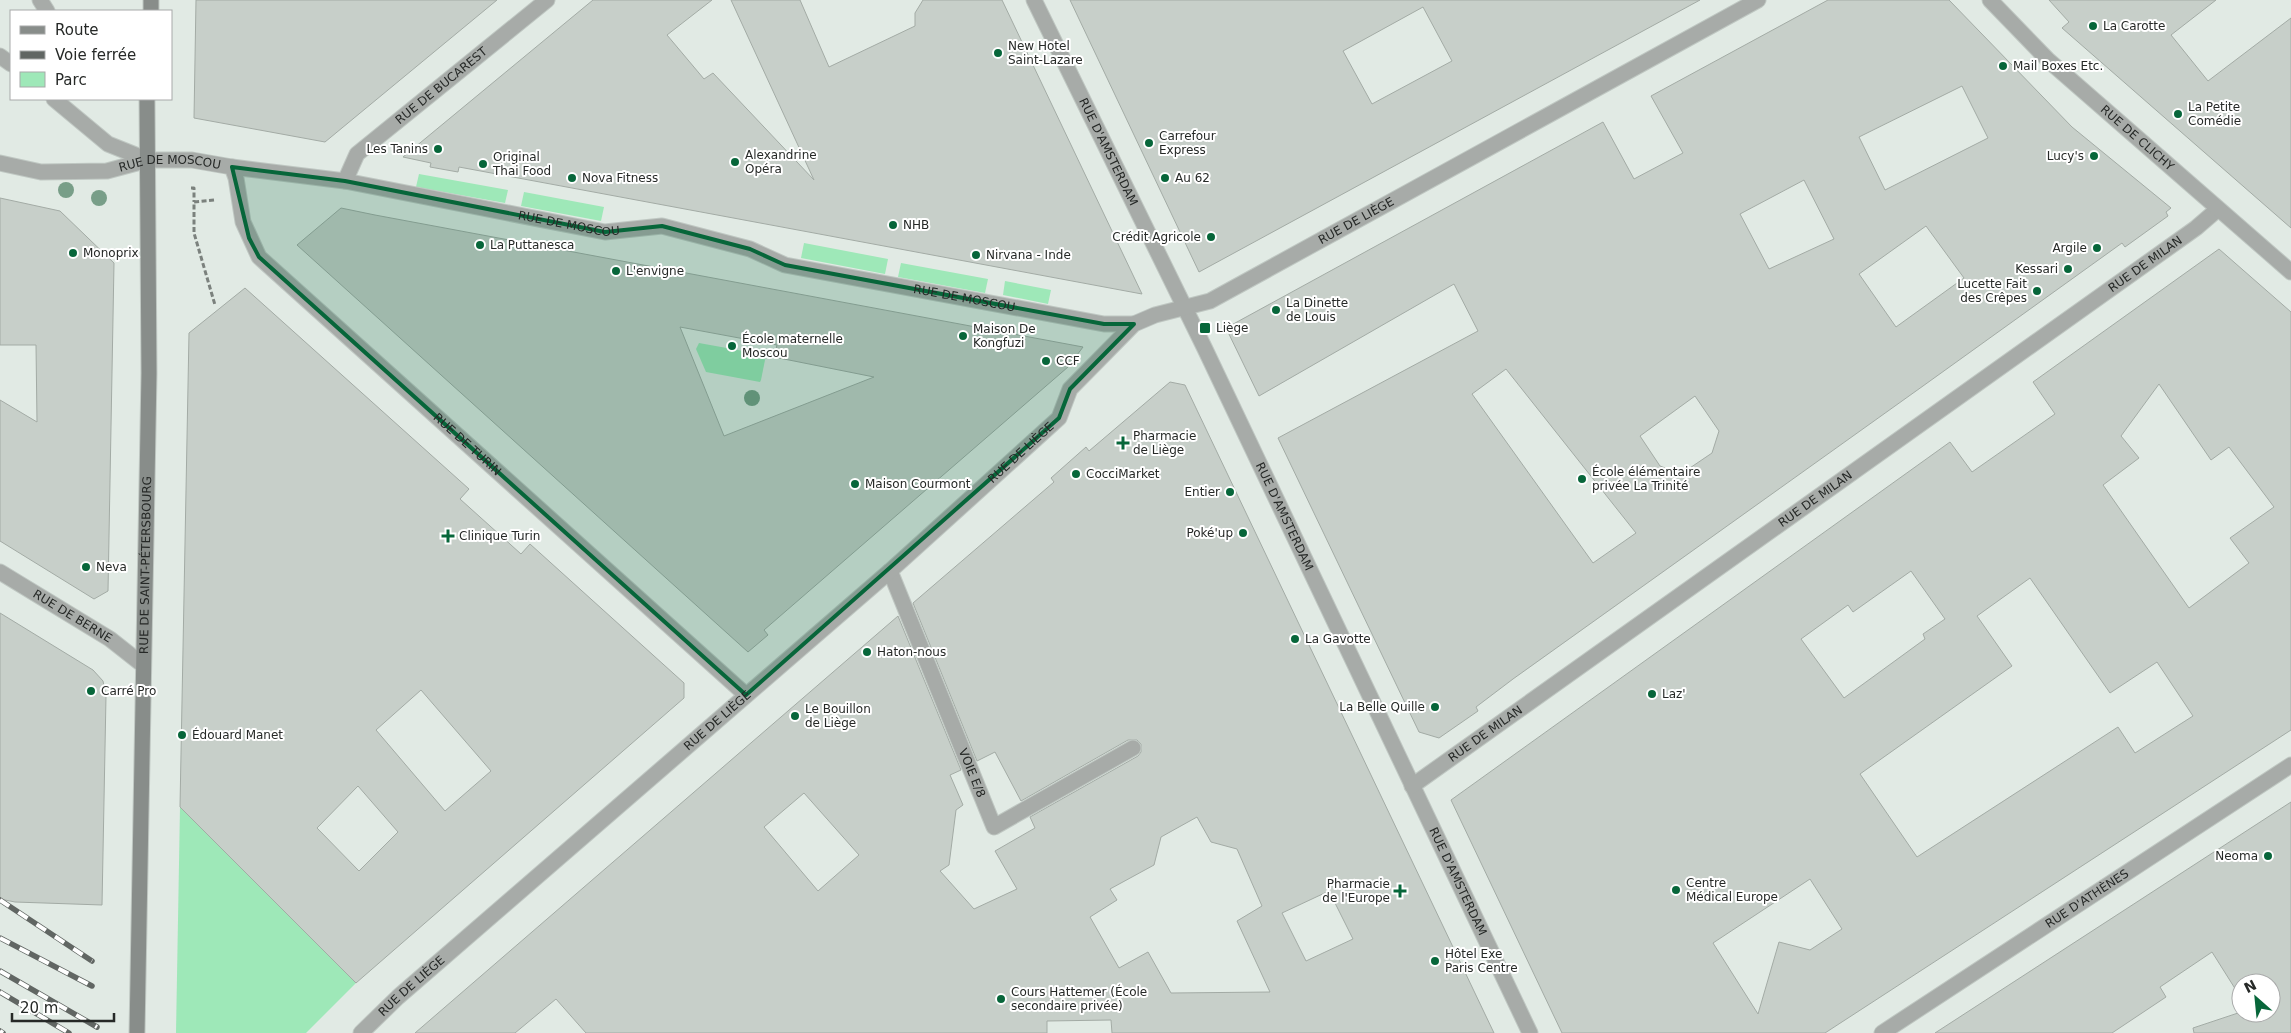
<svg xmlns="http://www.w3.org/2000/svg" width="2291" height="1033" font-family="'DejaVu Sans',sans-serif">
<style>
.green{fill:#9ee8b8}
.building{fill:#c7cfc9;stroke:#a3aba5;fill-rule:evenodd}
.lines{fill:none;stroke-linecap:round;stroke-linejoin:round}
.service-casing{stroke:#bfc7c2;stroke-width:17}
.pedestrian-casing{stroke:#bfc7c2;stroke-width:17}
.minor-casing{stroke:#bfc7c2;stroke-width:17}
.tertiary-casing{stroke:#bfc7c2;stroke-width:17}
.secondary-casing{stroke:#bfc7c2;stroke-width:17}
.path{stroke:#7b817d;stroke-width:3;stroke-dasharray:5 2.5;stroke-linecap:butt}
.service{stroke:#a7aba8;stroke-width:15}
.pedestrian{stroke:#a7aba8;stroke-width:15}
.minor{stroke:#a7aba8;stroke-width:15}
.tertiary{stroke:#a7aba8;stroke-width:15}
.secondary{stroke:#888d8a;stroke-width:15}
.rail-casing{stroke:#616663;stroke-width:5.5}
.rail{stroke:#fff;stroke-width:4;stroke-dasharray:11;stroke-linecap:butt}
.tree{fill:#789e88}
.marked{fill:#07663a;fill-opacity:0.2;stroke:#07663a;stroke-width:4;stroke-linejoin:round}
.poi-dot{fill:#07663a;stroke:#fff;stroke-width:2}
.labels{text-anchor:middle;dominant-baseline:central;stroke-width:4;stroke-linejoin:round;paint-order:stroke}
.poi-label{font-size:12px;fill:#262927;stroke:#fff;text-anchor:start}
.street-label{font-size:12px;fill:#262927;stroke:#fff}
</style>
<rect width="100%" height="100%" fill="#e1eae4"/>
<g class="green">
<polygon points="419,174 508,190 505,203 416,187"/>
<polygon points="524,192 604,207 601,221 521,206"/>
<polygon points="804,243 888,259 885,274 801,258"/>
<polygon points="901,263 988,279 985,293 898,277"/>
<polygon points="1005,281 1051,290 1048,304 1003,295"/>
<polygon points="699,343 766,355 761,380 760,382 706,372 696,349"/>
<polygon points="180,807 356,983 306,1033 176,1033"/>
</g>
<g class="building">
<polygon points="196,0 497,0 325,142 194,118"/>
<polygon points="593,0 712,0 667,35 704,79 713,73 814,180 731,0 800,0 829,67 915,26 915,13 923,0 1002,0 1142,294 459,167 458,172 430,167 431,163 403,157"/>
<path d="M1070 0H1700L1199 272ZM1423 7 1452 61 1372 104 1343 51Z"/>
<path d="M1828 0H1949L2072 127 2171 208 2166 212 2168 216 2125 247 2122 243 1923 386 1513 679 1476 707 1478 711 1439 738 1419 732 1278 438 1478 331 1454 284 1259 396 1226 328 1603 122 1634 179 1683 153 1651 96ZM1962 86 1988 138 1885 190 1859 137ZM1804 180 1834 239 1769 269 1740 214ZM1926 226 1964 278 1896 327 1859 274ZM1506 369 1636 533 1593 563 1472 394ZM1695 396 1719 431 1712 453 1681 474 1660 466 1640 436Z"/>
<polygon points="2049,0 2216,0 2171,35 2208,81 2291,18 2291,228 2062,28 2069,22"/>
<polygon points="0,198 60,211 114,263 108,591 94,599 0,541 0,400 37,422 36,345 0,345"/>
<path d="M341 208 375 215 1083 347 1068 367 764 630 768 635 748 652 297 245ZM680 327 777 345 774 357 874 377 724 436Z"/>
<path d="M2219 249 2291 312V730L1825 1033H1562L1451 800 1950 442 1972 472 2055 414 2033 382ZM2159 384 2211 460 2229 447 2274 507 2230 538 2249 563 2189 608 2103 485 2139 458 2121 436ZM1911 571 1945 619 1923 634 1925 639 1844 698 1801 639 1848 605 1853 612ZM2030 578 2110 693 2157 662 2193 716 2135 753 2118 727 1917 857 1860 774 2012 666 1977 616ZM1810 879 1842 929 1810 950 1779 942 1758 1014 1713 943Z"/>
<path d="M245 288 469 489 460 499 490 526 521 554 530 544 684 683V698L356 983 180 807 189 333ZM421 690 491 771 445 811 376 730ZM358 786 398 832 359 871 317 828Z"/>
<path d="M1170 382 1185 385 1494 1033H1112L1111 1020 1047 1021V1033H586L556 999 515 1033H415L898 616 961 770 950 775 963 805 956 810 949 865 940 871 974 909 1017 889 995 851 1035 828 1030 817 1138 756 1141 752V744L1137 740H1128L1021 801 995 752 977 761 913 603 1054 482 1051 478 1086 447 1089 451ZM804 793 859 855 818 891 764 827ZM1197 817 1211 842 1237 849 1262 906 1237 921 1270 992 1171 993 1148 952 1119 968 1090 917 1117 900 1110 889 1154 865 1161 837ZM1329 891 1353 939 1306 961 1282 913Z"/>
<polygon points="0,613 93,670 103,681 106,696 102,905 15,902 0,899"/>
<polygon points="2291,802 2291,1033 2194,1033 2193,1028 2241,1012 2271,1013 2271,983 2241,983 2241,998 2212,952 2160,987 2166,997 2112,1033 1935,1033"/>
</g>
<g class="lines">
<g class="service-casing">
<g id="service">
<path id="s1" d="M890 571 994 827 1133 748"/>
</g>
</g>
<g class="pedestrian-casing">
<g id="pedestrian">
<path id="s2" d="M232 167 345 181 605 232 662 226 750 249 785 265 1104 324H1134"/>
</g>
</g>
<g class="minor-casing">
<g id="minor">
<polyline points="40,0 47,11"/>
<path id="s3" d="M1034 0 1205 349 1530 1033"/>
<polyline points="0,56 11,64"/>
<polyline points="54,99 108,144 148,160"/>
<path id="s4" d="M0 163 41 172 107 171 148 160H192L232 167 236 178 243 222 259 257 746 695"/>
<path id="s5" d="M345 181 357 154 547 0"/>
<path id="s6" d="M0 572 110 639 143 665"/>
<path id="s7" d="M1412 786 2196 228 2218 209"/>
<path id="s8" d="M361 1033 398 997 890 571 1059 418 1070 389 1134 324 1155 315 1210 301 1758 0"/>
<path id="s9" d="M1882 1033 2291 765"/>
</g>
</g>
<g class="tertiary-casing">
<g id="tertiary">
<path id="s10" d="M1990 0 2048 60 2291 272"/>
</g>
</g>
<g class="secondary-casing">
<g id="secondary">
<polyline points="151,11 151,0"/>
<path id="s11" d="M137 1033 149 373 147 99"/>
</g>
</g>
<g class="path">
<polyline points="191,188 194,188 194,202"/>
<polyline points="214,200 194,202 194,233 215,305"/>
</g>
<use href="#service" class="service"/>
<use href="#pedestrian" class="pedestrian"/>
<use href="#minor" class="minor"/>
<use href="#tertiary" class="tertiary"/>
<use href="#secondary" class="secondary"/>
<g class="rail-casing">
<g id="rail">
<polyline points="0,900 92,961"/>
<polyline points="0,938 92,986"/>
<polyline points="0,971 97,1027"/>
<polyline points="0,992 69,1033"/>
<polyline points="0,1031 3,1033"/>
</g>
</g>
<use href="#rail" class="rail"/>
</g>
<g class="tree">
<circle cx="66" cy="190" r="8"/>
<circle cx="99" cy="198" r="8"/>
<circle cx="752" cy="398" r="8"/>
</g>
<path class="marked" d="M232 167 345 181 605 232 662 226 750 249 785 265 1104 324H1134L1070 389 1059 418 746 695 259 257 249 238Z"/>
<g class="poi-dot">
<circle cx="2093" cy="26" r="5"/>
<circle cx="998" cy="53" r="5"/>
<circle cx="2003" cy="66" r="5"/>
<circle cx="2178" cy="114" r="5"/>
<circle cx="1149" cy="143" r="5"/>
<circle cx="438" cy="149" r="5"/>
<circle cx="2094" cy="156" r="5"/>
<circle cx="735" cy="162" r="5"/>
<circle cx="483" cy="164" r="5"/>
<circle cx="572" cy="178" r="5"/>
<circle cx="1165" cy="178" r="5"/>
<circle cx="893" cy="225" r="5"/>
<circle cx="1211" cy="237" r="5"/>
<circle cx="480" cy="245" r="5"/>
<circle cx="2097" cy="248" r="5"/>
<circle cx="73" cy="253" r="5"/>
<circle cx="976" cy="255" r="5"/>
<circle cx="2068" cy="269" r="5"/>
<circle cx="616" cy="271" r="5"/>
<circle cx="2037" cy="291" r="5"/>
<circle cx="1276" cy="310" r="5"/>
<rect x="1199" y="322" width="12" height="12" rx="2.5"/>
<circle cx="963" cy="336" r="5"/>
<circle cx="732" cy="346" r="5"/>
<circle cx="1046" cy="361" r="5"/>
<path d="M1120.5 435.5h5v5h5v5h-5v5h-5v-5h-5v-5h5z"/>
<circle cx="1076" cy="474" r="5"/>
<circle cx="1582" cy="479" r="5"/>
<circle cx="855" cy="484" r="5"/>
<circle cx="1230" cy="492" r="5"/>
<circle cx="1243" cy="533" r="5"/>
<path d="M445.5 528.5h5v5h5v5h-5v5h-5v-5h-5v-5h5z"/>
<circle cx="86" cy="567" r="5"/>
<circle cx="1295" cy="639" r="5"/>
<circle cx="867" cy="652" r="5"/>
<circle cx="91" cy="691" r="5"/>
<circle cx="1652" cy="694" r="5"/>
<circle cx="1435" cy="707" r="5"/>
<circle cx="795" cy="716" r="5"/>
<circle cx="182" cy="735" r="5"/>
<circle cx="2268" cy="856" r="5"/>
<circle cx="1676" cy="890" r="5"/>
<path d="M1397.5 883.5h5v5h5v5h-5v5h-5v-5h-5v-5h5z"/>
<circle cx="1435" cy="961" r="5"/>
<circle cx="1001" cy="999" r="5"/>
</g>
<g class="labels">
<g class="poi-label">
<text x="2103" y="26">La Carotte</text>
<text x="1008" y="46">New Hotel<tspan x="1008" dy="14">Saint-Lazare</tspan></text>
<text x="2013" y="66">Mail Boxes Etc.</text>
<text x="2188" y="107">La Petite<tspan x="2188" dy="14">Comédie</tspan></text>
<text x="1159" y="136">Carrefour<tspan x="1159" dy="14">Express</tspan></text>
<text x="428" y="149" text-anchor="end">Les Tanins</text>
<text x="745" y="155">Alexandrine<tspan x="745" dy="14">Opéra</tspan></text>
<text x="2084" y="156" text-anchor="end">Lucy's</text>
<text x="493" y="157">Original<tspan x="493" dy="14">Thai Food</tspan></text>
<text x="582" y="178">Nova Fitness</text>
<text x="1175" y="178">Au 62</text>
<text x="903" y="225">NHB</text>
<text x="1201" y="237" text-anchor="end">Crédit Agricole</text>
<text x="490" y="245">La Puttanesca</text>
<text x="2087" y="248" text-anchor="end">Argile</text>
<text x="83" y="253">Monoprix</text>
<text x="986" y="255">Nirvana - Inde</text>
<text x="2058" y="269" text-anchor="end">Kessari</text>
<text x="626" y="271">L'envigne</text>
<text x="2027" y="284" text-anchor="end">Lucette Fait<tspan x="2027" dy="14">des Crêpes</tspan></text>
<text x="1286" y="303">La Dinette<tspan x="1286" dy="14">de Louis</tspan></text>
<text x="1216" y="328">Liège</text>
<text x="973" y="329">Maison De<tspan x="973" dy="14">Kongfuzi</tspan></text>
<text x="742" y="339">École maternelle<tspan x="742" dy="14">Moscou</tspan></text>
<text x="1056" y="361">CCF</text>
<text x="1133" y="436">Pharmacie<tspan x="1133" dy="14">de Liège</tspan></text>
<text x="1592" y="472">École élémentaire<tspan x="1592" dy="14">privée La Trinité</tspan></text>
<text x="1086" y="474">CocciMarket</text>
<text x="865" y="484">Maison Courmont</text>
<text x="1220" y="492" text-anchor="end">Entier</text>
<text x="1233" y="533" text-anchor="end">Poké'up</text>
<text x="459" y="536">Clinique Turin</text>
<text x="96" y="567">Neva</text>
<text x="1305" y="639">La Gavotte</text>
<text x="877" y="652">Haton-nous</text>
<text x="101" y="691">Carré Pro</text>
<text x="1662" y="694">Laz'</text>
<text x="1425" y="707" text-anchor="end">La Belle Quille</text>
<text x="805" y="709">Le Bouillon<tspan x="805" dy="14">de Liège</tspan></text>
<text x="192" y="735">Édouard Manet</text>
<text x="2258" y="856" text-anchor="end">Neoma</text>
<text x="1686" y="883">Centre<tspan x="1686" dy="14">Médical Europe</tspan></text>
<text x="1390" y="884" text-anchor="end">Pharmacie<tspan x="1390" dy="14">de l'Europe</tspan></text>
<text x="1445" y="954">Hôtel Exe<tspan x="1445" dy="14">Paris Centre</tspan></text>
<text x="1011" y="992">Cours Hattemer (École<tspan x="1011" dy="14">secondaire privée)</tspan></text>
</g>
<g class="street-label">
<text stroke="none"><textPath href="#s5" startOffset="138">RUE DE BUCAREST</textPath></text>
<text stroke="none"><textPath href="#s10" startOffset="202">RUE DE CLICHY</textPath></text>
<text stroke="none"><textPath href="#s3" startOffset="169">RUE D'AMSTERDAM</textPath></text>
<text stroke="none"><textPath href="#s4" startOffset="172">RUE DE MOSCOU</textPath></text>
<text stroke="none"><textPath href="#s8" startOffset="1299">RUE DE LIÈGE</textPath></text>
<text stroke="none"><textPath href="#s2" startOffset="342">RUE DE MOSCOU</textPath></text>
<text stroke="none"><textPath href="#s7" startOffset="900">RUE DE MILAN</textPath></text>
<text stroke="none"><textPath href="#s2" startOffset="748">RUE DE MOSCOU</textPath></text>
<text stroke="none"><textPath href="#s4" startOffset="610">RUE DE TURIN</textPath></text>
<text stroke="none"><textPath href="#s8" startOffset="879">RUE DE LIÈGE</textPath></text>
<text stroke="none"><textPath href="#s7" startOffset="495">RUE DE MILAN</textPath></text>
<text stroke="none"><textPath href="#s3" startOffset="574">RUE D'AMSTERDAM</textPath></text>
<text stroke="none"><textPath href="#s11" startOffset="468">RUE DE SAINT-PÉTERSBOURG</textPath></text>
<text stroke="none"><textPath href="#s6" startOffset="85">RUE DE BERNE</textPath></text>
<text stroke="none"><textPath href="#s8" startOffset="474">RUE DE LIÈGE</textPath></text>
<text stroke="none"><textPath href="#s7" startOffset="90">RUE DE MILAN</textPath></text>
<text stroke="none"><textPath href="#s1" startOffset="218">VOIE E/8</textPath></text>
<text stroke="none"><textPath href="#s3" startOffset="978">RUE D'AMSTERDAM</textPath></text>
<text stroke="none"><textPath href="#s9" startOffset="245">RUE D'ATHÈNES</textPath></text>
<text stroke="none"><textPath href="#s8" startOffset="69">RUE DE LIÈGE</textPath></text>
</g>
</g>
<rect x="10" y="10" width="162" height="90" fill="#ffffff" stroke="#a8a9a9"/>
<rect x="20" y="26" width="25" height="8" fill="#888d8a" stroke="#a8a9a9"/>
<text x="55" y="35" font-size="15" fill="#262927">Route</text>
<rect x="20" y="51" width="25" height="8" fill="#616663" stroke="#a8a9a9"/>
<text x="55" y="60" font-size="15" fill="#262927">Voie ferrée</text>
<rect x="20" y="72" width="25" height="15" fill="#9ee8b8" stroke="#a8a9a9"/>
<text x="55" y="85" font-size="15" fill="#262927">Parc</text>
<g transform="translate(2256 998) rotate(333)"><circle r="24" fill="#ffffff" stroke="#a8a9a9"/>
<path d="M0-4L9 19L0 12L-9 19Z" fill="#07663a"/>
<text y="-8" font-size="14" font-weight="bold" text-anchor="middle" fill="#262927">N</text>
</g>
<path d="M12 1013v8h102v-8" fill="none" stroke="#262927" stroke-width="2.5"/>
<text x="20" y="1013" font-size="15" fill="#262927" stroke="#ffffff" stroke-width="4" paint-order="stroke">20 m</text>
</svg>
